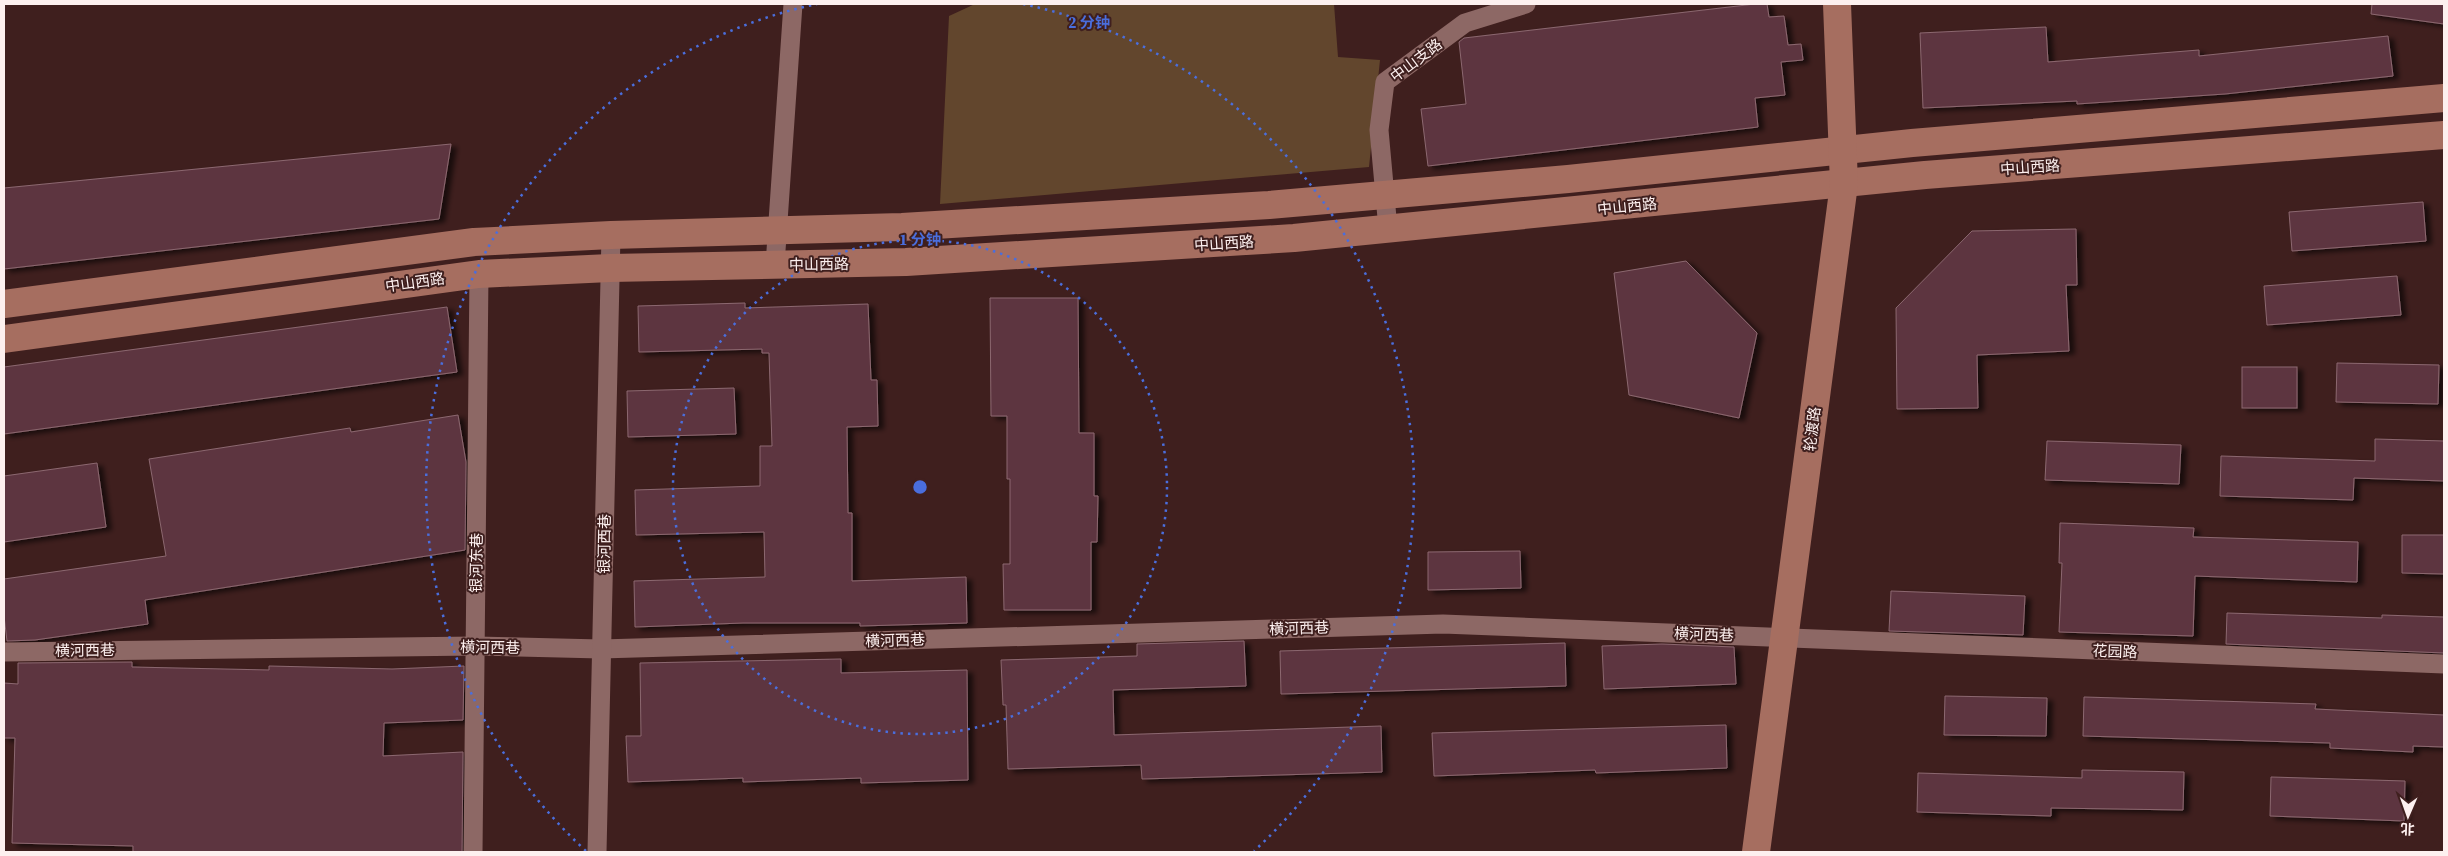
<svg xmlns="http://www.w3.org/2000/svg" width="2448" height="856" font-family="'Source Serif 4','Noto Sans SC',serif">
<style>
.green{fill:#62462d}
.building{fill:#5d3540;stroke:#8c6870;filter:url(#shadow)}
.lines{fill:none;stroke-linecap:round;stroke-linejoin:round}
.minor{stroke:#8d6865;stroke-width:19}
.secondary{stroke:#a66e60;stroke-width:28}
.ring{fill:none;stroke:#4a6edd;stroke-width:2.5;stroke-dasharray:2.5 5}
.labels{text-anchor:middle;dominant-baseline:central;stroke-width:4;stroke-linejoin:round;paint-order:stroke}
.street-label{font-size:15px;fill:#fdf0ef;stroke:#3f1f1e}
.centre{fill:#4a6edd;stroke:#3f1f1e;stroke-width:2.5}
.ring-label{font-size:15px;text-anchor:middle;font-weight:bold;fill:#4a6edd;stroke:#3f1f1e;stroke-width:4;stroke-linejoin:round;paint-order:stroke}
</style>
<defs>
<filter id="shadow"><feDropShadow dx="5.5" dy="3" stdDeviation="2.5" flood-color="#0009"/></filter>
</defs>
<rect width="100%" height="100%" fill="#3f1f1e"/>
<polygon class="green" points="975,4 1334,4 1338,57 1380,60 1369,167 940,204 949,16"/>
<g class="building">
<polygon points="1755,4 1767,4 1769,17 1784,16 1788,45 1801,44 1803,60 1781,62 1785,95 1755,98 1758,127 1428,166 1421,109 1466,104 1459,42 1464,38"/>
<polygon points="2372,4 2444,4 2444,24 2371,14"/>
<polygon points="2046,27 2048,62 2199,50 2199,56 2388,36 2393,76 2225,94 2077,104 2077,101 1923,108 1920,33"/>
<polygon points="451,144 439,219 4,269 4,188"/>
<polygon points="2423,202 2426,241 2292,251 2289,212"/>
<polygon points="2076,229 2077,285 2066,285 2069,351 1977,355 1978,408 1897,409 1896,308 1972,231"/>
<polygon points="1686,261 1757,333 1739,418 1629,395 1614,273"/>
<polygon points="2397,276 2401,315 2267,325 2264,286"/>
<polygon points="990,298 1078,298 1079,433 1094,433 1094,496 1098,496 1097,542 1091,542 1091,610 1004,610 1003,564 1010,564 1010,479 1007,479 1007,416 991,416"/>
<polygon points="745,303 745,308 868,304 871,380 877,380 878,426 847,427 848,513 852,513 852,581 966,577 967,623 860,626 860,623 743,623 635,627 634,581 765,577 764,532 636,535 635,490 760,486 760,446 772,446 769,353 762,353 762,349 639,352 638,306"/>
<polygon points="447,307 457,372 4,434 4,367"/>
<polygon points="2337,363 2439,365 2438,404 2336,402"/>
<rect x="2242" y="367" width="55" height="41"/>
<polygon points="734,388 736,434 628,437 627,391"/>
<polygon points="458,415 466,462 465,550 145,600 148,624 35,640 7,641 4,616 4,579 166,556 149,459 350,428 351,432"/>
<polygon points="2375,439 2444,441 2444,481 2354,478 2353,500 2220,496 2221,456 2375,461"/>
<polygon points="2047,441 2181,445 2179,484 2045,480"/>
<polygon points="97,463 106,527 4,542 4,476"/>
<polygon points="2060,523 2194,528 2193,537 2358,542 2357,582 2195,576 2193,636 2059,632 2062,563 2059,563"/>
<polygon points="2402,535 2444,535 2444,574 2402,573"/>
<polygon points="1520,551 1521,588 1428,590 1428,552"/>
<polygon points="1891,591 2025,596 2023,635 1889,631"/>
<polygon points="2227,613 2382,618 2382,615 2444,617 2444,653 2226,644"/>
<polygon points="1244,641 1246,686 1113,690 1114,735 1381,726 1382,772 1142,779 1141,765 1008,769 1006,705 1003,705 1001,660 1137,656 1137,644"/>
<polygon points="1565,643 1566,686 1281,694 1280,651"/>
<polygon points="1662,644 1734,647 1736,684 1604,689 1602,646"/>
<polygon points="841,659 841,673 967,670 968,780 861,783 861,778 743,782 743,778 628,782 626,736 641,736 640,663"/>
<polygon points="132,662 132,667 269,670 269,666 392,669 464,666 463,720 384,723 383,756 463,752 462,852 133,852 133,846 12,843 15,738 4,738 4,683 18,684 18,663"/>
<polygon points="1945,696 2047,698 2046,736 1944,735"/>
<polygon points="2084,697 2316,704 2315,709 2444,715 2444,747 2413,746 2413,752 2330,748 2330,743 2083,736"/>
<polygon points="1726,725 1727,768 1596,773 1595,770 1434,776 1432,733"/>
<polygon points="2082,770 2184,772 2183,810 2051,808 2051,816 1917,812 1918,773 2082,778"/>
<polygon points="2271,777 2405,781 2404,821 2270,816"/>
</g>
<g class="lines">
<g class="minor">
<polyline points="1388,229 1379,130 1385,82 1465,23 1526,4"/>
<polyline points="775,265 793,4"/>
<polyline points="4,652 475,646 601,649 1443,624 2444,664"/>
<polyline points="473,852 479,274"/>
<polyline points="597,852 611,235"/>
</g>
<g class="secondary">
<polyline points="4,304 474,242 611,235 902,227 1269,205 1568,179 1912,143 2444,98"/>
<polyline points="4,339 479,274 610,268 906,262 1294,238 1925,175 2444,135"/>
<polyline points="1756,852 1844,184 1837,4"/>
</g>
</g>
<g class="ring">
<circle cx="920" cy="487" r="247"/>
<path d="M586 851A494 494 0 0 1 817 4M1023 4A494 494 0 0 1 1254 851"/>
</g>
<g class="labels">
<g class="street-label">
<text transform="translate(1416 60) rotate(-37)">中山支路</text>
<text transform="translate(2030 167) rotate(-4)">中山西路</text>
<text transform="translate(1627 206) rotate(-6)">中山西路</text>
<text transform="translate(1224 243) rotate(-4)">中山西路</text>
<text transform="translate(819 264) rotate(-1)">中山西路</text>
<text transform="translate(415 282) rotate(-8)">中山西路</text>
<text transform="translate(1812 429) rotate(-83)">轮渡路</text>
<text transform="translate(604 544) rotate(-89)">银河西巷</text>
<text transform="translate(476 563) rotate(-89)">银河东巷</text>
<text transform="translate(1299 628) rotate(-2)">横河西巷</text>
<text transform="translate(1704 634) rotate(2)">横河西巷</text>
<text transform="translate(895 640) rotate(-2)">横河西巷</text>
<text transform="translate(490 647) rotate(1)">横河西巷</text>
<text transform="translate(85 650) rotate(-1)">横河西巷</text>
<text transform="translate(2115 651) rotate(2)">花园路</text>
</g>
</g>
<circle cx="920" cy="487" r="8" class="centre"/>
<g class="ring-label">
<text x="1089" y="28">2 分钟</text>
<text x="920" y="245">1 分钟</text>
</g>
<rect width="2448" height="856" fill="none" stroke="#fdf0ef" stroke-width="10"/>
<g transform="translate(2408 816) rotate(182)" stroke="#3f1f1e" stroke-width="4" paint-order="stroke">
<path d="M0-4L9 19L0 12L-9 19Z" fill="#fdf0ef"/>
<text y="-8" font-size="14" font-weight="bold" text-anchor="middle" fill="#fdf0ef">北</text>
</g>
</svg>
